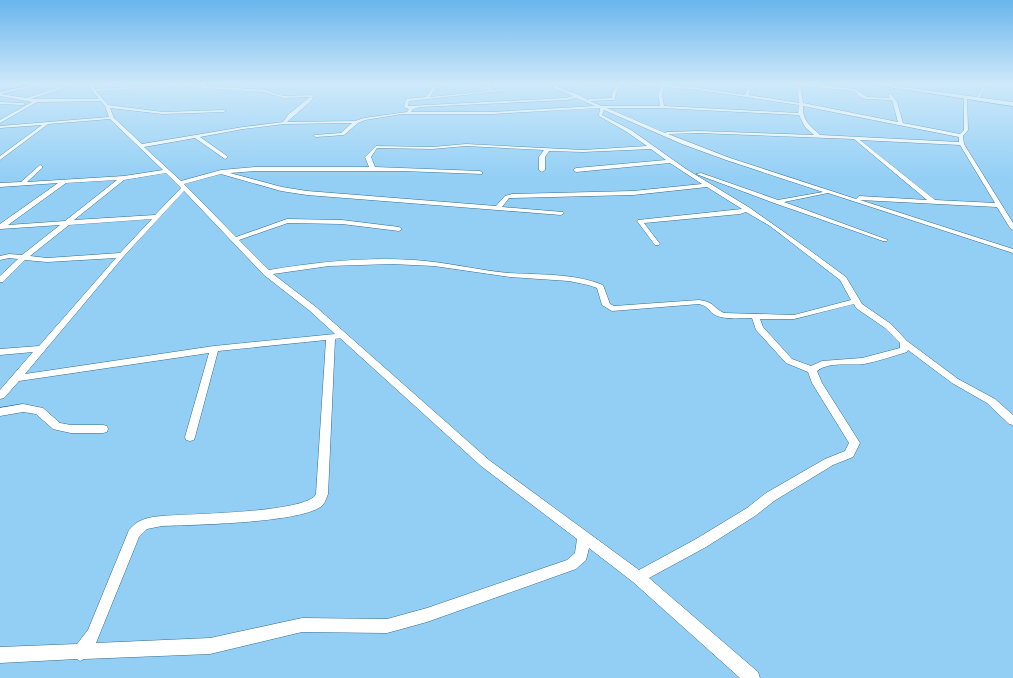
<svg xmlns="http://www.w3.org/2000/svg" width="1013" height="678" font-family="'Space Grotesk',sans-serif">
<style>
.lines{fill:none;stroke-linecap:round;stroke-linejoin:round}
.minor-casing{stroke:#336e90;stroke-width:1}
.tertiary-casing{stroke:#336e90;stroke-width:1}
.minor{fill:#fff;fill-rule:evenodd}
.tertiary{fill:#fff;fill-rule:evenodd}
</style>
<rect width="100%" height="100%" fill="#93cff5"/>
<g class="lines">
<g class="minor-casing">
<g id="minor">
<polygon points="0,83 6,83 0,85"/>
<path d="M40 83 41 85 1 94 26 98 74 83H79L31 99H99L86 83H90L95 89 206 83 205 86 265 90 283 96 314 95 311 101 287 122 355 121 364 118 407 112 409 109 404 107 406 99 426 97 433 87 449 83H454L435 89 430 97 489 91 486 88 487 83H491L490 88 492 90 508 89 510 90 409 101 408 106 566 98 573 96 543 83 554 86 611 83 609 84 557 87 579 95 588 100 590 99 612 98V93L618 83H622L616 93 615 100 590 101 601 106H660L658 94 661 87 625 84 623 83 662 85V83H666L665 85 699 88 745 95 747 89 754 83 756 84 750 90 749 95 799 103 797 87 800 85 775 83H803L855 89 867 97 890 98 888 95 891 94 897 102 903 123 960 134 964 130V98L967 97 968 130 963 136 964 144 1013 223V230L1010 228 997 207 860 200 1013 249V253L828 193 784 202 888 240 887 241H883L774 203 696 174 701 173 778 200 823 192 726 160 682 144 604 110 602 115 631 130 686 169 750 208 808 249 846 277 862 304 891 324 907 341 958 379 995 399 1013 415V425L1009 424 987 403 952 383 908 350 907 352C893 356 879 361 864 364 849 366 830 361 817 371L822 383 860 443 853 457 833 465 774 501 755 516 706 547 649 578 758 672 760 678H740L633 582 589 548 586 560 576 569 427 622 387 633 302 632 210 654 84 659 80 661 77 659 0 663V647L77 644 88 630 129 530C138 519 149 517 162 516 186 514 308 513 316 494L326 340 218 351 195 437 194 440 190 441 186 440 185 437 209 353 19 381 4 398 0 399V390L33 352 0 355V349L39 346 116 258 47 262 25 260 3 282H0V276L18 259 9 258 0 260V256L9 254 22 255 60 225 0 229V224L58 183 0 187V183L21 182 40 165 42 166V168L27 182 124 176 163 170 110 119 48 124 0 160V156L42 125 0 128V126L109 117 105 106 101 101 37 102 0 123V120L32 102 0 96V92ZM201 84V87L203 88 265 92 283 98 310 97 289 114 283 122 243 127 142 144 114 118 110 108 163 114 224 112 226 111 224 110 163 112 108 105 96 91ZM803 86 854 91 860 97 866 99 892 100 898 122 803 103 801 87ZM664 87 699 90 799 105 798 113 664 106 662 94ZM576 98 595 106 492 112H411L413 109 420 107 566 100ZM803 106 959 137V142L820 135C810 126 802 120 803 106ZM600 108 599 116 627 132 647 146 583 150 466 144 432 147 376 146 365 157 369 167H255L221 170 181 181 144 147 195 138 225 159 228 157 227 156 200 137 243 129 284 124 352 123 341 133 314 135V136L316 137 344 135 358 123 365 120 402 114H492ZM607 108H662L799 115 805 127 814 135 699 131 667 132 665 133ZM699 133 854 139 927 200 859 196 856 199 730 158 668 134ZM860 140 960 145 995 203 935 200ZM466 146 544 150 539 157V170L542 172 545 170V157L549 151 583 152 651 149 666 160 576 168 573 170 576 172 670 163 702 184 633 191 512 194 505 196 496 206 307 191 282 187 230 173 255 171H402L482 174V172L480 171 375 167 371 157 377 148 432 149ZM166 173 181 188 155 215 74 220 124 180ZM221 174 281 191 307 195 561 215 564 213 563 212 502 207 509 198H512L633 195 707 187 742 209 638 220 637 221 655 245H659L660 244 644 223 740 214 746 212 770 226 840 280 851 300 794 315 724 313C713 308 715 302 699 300L614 306 610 304 603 285C573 273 540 275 508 273 477 270 446 262 414 260 365 257 317 262 269 270L239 240 288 223 342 224 399 231 402 229 399 227 342 220 287 219 236 237 184 184ZM117 180 65 221 8 225 66 183ZM184 191 264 275 310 311 335 334 214 346 25 374 124 256ZM152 219 120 253 47 258 30 256 69 225ZM392 264 434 266 510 277 569 281 588 285 597 288 602 305 612 311 699 304C708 306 709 311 715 315 725 320 741 318 752 318L756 330 786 363 808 372 812 383 849 443 845 451 825 459 766 493 747 508 696 539 639 570 489 460 316 307 273 274 329 266ZM854 304 856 308 885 328 900 343V348L862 358 822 361 811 366 792 359 763 327 760 319H794ZM340 338 481 466 577 539 575 553 567 560 427 608 387 619 302 618 210 638 96 643 139 537 147 529 162 526C192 525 305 523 323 505 325 502 327 497 328 494L335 339Z"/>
<polygon points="990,83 996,84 987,86 978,99 976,99 985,84"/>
<polygon points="0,102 23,103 25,104 23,105 0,104"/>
<polygon points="23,404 43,408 60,423 71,425 103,425 107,426 108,429 107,432 103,433 71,433 57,430 53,429 36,414 23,412 0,416 0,408"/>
</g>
</g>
<g class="tertiary-casing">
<polygon id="tertiary" points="863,83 873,83 1013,102 1013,106"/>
</g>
<use href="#minor" class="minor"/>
<use href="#tertiary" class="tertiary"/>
</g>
<linearGradient id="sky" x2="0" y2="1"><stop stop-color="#69b5ec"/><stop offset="0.47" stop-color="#cee9fa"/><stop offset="1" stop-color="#cee9fa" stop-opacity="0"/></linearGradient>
<rect width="1013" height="178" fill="url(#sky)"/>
</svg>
